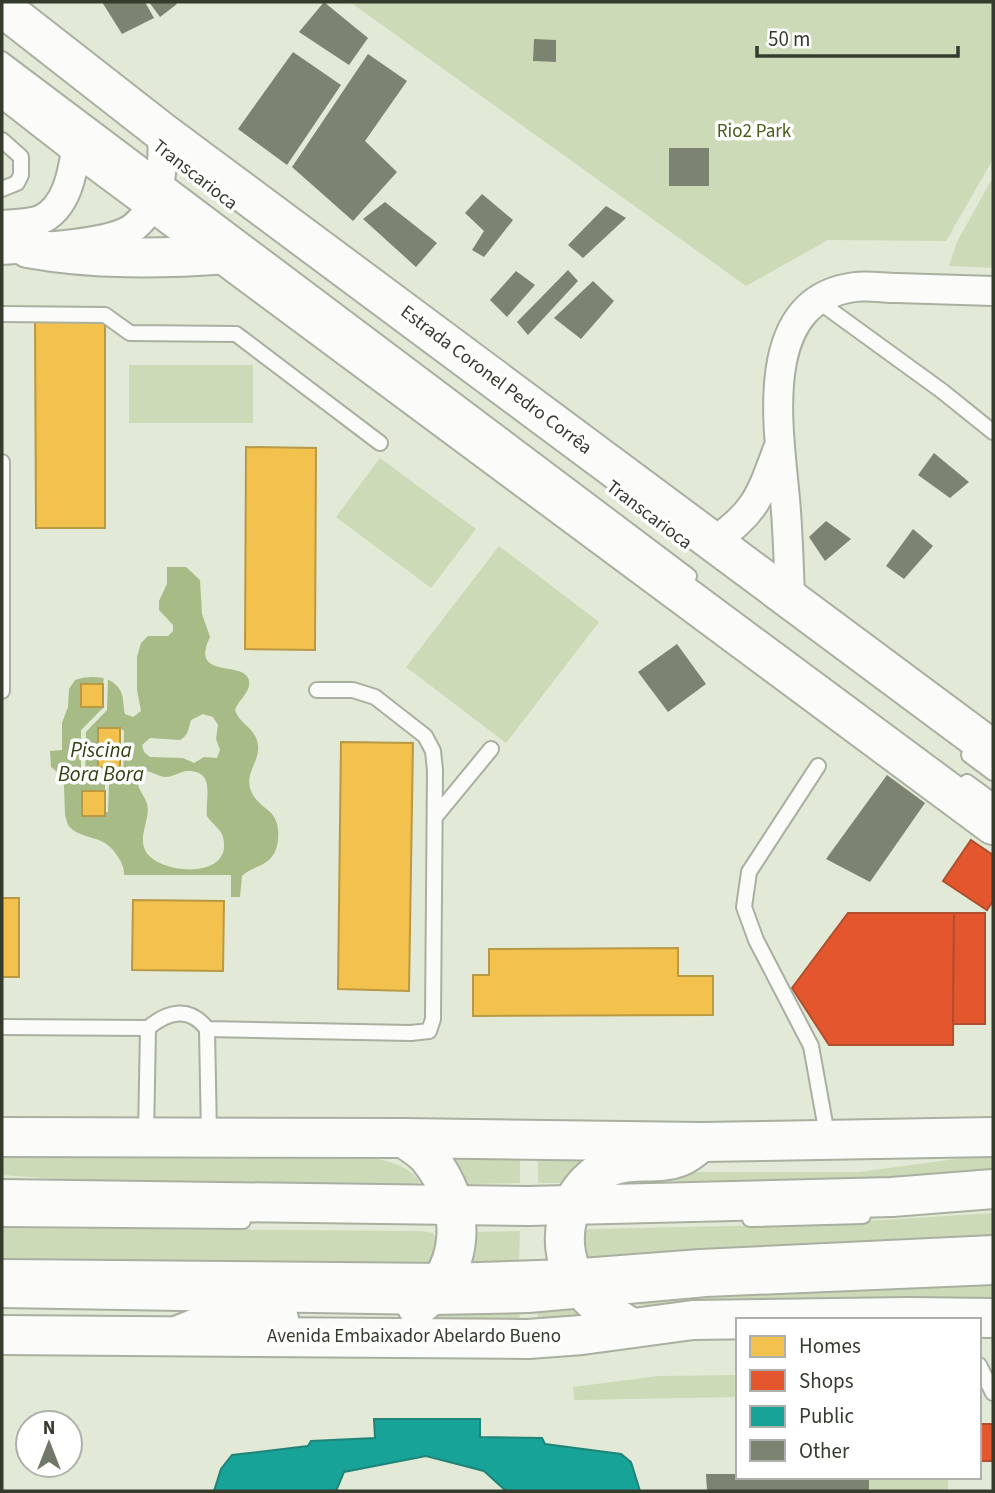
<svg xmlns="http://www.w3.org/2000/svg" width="995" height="1493" font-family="'Source Sans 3',sans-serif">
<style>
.green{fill:#cddab8}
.water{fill:#a7bb87;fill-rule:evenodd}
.pier{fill:#e2e9d6}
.homes{fill:#f2c14e;stroke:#b99944;stroke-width:2}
.shops{fill:#e4572e;stroke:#b04f2e;stroke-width:2}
.public{fill:#17a398;stroke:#208478;stroke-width:2}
.building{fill:#7c8370}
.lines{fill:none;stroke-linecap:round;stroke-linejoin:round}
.lane-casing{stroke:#a9afa1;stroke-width:18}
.street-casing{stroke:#a9afa1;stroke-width:32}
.secondary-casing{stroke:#a9afa1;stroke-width:42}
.primary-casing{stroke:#a9afa1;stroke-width:42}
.highway-casing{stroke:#a9afa1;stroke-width:42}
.lane{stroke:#fbfcf9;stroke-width:14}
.street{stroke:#fbfcf9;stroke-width:28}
.secondary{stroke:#fbfcf9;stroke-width:38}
.primary{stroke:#fbfcf9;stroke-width:38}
.highway{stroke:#fbfcf9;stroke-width:38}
.labels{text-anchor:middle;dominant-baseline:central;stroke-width:7;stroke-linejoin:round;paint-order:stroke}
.park-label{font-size:19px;fill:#485e18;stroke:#fff}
.street-label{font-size:19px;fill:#353b2d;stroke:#fff}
.water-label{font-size:21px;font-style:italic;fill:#30400f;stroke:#fff}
</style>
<rect width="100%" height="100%" fill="#e2e9d6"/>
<g class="green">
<polygon points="350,2 993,2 993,159 946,241 828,240 746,286"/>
<polygon points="993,177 993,268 949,266 957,242"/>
<rect x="129" y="365" width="124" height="58"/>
<polygon points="380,458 476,529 431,588 336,517"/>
<polygon points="499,546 599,622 506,743 406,667"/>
<path d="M2 1152 366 1157C386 1160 408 1165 420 1182L413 1186 210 1190 2 1175Z"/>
<polygon points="993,1154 993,1171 849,1181 627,1181 647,1172 859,1172"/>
<polygon points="520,1155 520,1183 467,1184 462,1181 451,1157"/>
<polygon points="538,1156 583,1158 583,1160 564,1183 538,1183"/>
<polygon points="993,1213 993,1237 700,1249 588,1258 585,1258 583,1232 589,1229 818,1224"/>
<path d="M2 1228 422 1231 433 1233C439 1242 435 1251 433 1260L425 1263 2 1259Z"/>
<polygon points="520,1231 519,1261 469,1261 475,1232"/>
<polygon points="993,1282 993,1304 640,1305 634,1300 634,1299"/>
<polygon points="519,1304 520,1325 434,1321 438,1313"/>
<polygon points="537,1304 570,1304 580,1313 579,1321 538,1325"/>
<polygon points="738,1375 738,1397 574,1400 573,1387 658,1376"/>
<rect x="869" y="1477" width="79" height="14"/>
</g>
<path class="water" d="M167 567H186L200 580 202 614 210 637C187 684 254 656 249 686 247 695 238 701 235 710 239 724 256 728 258 745 260 762 244 773 251 791 261 813 281 807 278 840 277 848 275 854 269 860 261 867 250 868 242 876L240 897H231V875H124C124 866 121 861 116 854 103 833 80 841 68 825L65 815 64 786 61 775 51 767 50 751 62 750V723L68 707 69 689 75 680C90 675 113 675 121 692 124 698 123 707 125 714L133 717 141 711 137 690V657L141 643 148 636H168L173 631V625L159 610V601L167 584ZM203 714 213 717 218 725 216 739 220 750 217 758 204 757 194 763 183 758 150 757 144 752 142 745 150 738 180 740C189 735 188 729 191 720ZM144 771C153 771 158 777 166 777 174 777 180 771 188 771 216 771 205 798 207 816 211 823 221 829 223 837 234 880 161 875 146 852 137 836 151 819 147 804 144 792 129 782 144 771Z"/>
<polygon class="pier" points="104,677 108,678 107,710 86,732 85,777 120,777 120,768 98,767 98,728 120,728 124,731 123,782 109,782 108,812 105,812 105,816 82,816 82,791 105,791 105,782 61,781 61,777 81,777 81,730 103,708 81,707 81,684 103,684"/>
<g class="homes">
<polygon points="35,321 105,321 105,528 36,528"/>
<polygon points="246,447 316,448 315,650 245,649"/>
<rect x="81" y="684" width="22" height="23"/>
<polygon points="98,728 120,728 120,768 98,767"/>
<polygon points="341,742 413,743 409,991 338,989"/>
<rect x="82" y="791" width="23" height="25"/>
<rect x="2" y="898" width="17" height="79"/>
<polygon points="133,900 224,901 223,971 132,970"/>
<polygon points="678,948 678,976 713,976 713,1015 473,1016 473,975 489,975 489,949"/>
</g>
<g class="shops">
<polygon points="971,840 993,855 993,901 987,910 943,881"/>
<polygon points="848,913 954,913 953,1045 829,1045 792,988"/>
<polygon points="954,913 985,913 985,1024 953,1024"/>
<rect x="979" y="1424" width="14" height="37"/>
</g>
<polygon class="public" points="374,1419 480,1419 480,1437 542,1438 545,1444 621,1454 631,1462 640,1491 506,1491 484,1471 426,1456 344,1472 336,1491 214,1491 221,1469 232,1455 308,1446 311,1441 375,1438"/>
<g class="building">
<polygon points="102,2 145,2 154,18 122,34"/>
<polygon points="149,2 174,2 177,4 160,17"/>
<polygon points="324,2 368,38 349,65 299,32"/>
<polygon points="534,39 556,40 556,62 533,61"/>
<polygon points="293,52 341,85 287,165 238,129"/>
<polygon points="368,54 407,81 365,141 397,172 353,221 292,167"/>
<rect x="669" y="148" width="40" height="38"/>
<polygon points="482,194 513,220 484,257 472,250 484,231 465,213"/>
<polygon points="385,202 437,243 416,267 363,219"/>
<polygon points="606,206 626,218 583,258 568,245"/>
<polygon points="568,270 578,281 528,335 517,322"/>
<polygon points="516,271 535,285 507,317 490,300"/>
<polygon points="593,281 614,301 581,339 554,318"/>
<polygon points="934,453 969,482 950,498 918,475"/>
<polygon points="826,521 851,539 825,561 809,537"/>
<polygon points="913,529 933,546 904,579 886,566"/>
<polygon points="677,644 706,684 668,712 638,672"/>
<polygon points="887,775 925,803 870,882 826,859"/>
<polygon points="706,1474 738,1474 738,1477 869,1477 869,1491 707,1491"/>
</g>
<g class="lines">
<g class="lane-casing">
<g id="lane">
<polyline points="2,59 689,576"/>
<polyline points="2,140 21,157 21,175 17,183 2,189"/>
<polyline points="818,301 942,391 993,432"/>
<polyline points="2,314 105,315 130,333 236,334 380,443"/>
<polyline points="2,462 2,691"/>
<polyline points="969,755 993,773"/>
<polyline points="818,766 749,872 744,907 756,940 811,1046 828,1140"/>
<polyline points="967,782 993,801"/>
<polyline points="435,817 491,749"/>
<path d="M2 1027 148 1028C168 1011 190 1006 207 1029L411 1033 429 1031 433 1019 435 770 433 751 425 736 375 697 353 690H317"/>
<polyline points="207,1029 209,1136"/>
<polyline points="146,1135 148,1028"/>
<polyline points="2,1219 243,1221"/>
<polyline points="750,1219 863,1216"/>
<polyline points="2,1267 448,1271 568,1267 700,1257 993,1243"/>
<polyline points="979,1365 993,1393"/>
</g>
</g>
<g class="street-casing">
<g id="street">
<path d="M2 225C14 224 28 224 40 220 68 208 73 170 77 144"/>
<path d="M2 250C32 248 112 245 134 227 162 204 164 165 162 132"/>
<path d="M713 542C755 513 760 497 777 451"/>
<path d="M790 600C789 566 788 533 785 499 779 430 755 300 855 287 868 285 884 288 897 288 929 289 961 290 993 291"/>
</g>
</g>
<g class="secondary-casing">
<g id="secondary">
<polyline points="2,7 162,132 993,750"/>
<polyline points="2,86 97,160 993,825"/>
<path d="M28 248C94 260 161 259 228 254"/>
</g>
</g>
<g class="primary-casing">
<g id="primary">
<polyline points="2,1137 404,1138 701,1142 993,1137"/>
<polyline points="2,1335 528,1339 582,1335 693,1320 909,1317 993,1318"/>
</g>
</g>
<g class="highway-casing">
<g id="highway">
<path d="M404 1138C412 1144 423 1150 429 1158 467 1206 468 1268 417 1307"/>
<polyline points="2,1199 528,1206 892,1197 993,1189"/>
<polyline points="2,1288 431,1295 528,1293 705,1277 993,1265"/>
<path d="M631 1328C613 1316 593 1304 581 1287 551 1248 564 1189 609 1167 632 1157 656 1166 679 1157 687 1154 694 1148 701 1142"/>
<polyline points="179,1335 216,1320 279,1319"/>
</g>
</g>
<use href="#lane" class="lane"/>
<use href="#street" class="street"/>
<use href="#secondary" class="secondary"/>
<use href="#primary" class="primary"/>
<use href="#highway" class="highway"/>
</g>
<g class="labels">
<g class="park-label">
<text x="754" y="131">Rio2 Park</text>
</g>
<g class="street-label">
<text transform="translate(195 175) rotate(38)">Transcarioca</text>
<text transform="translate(496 380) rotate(37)">Estrada Coronel Pedro Corrêa</text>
<text transform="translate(649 515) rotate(37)">Transcarioca</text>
<text x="414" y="1336">Avenida Embaixador Abelardo Bueno</text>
</g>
<g class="water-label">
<text x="101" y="750">Piscina<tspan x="101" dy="24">Bora Bora</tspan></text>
</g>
</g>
<rect width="995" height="1493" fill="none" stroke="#353b2d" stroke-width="7"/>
<rect x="736" y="1318" width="245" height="161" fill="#ffffff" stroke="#aeb1ab" stroke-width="2"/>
<rect x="750" y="1336" width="35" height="21" fill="#f2c14e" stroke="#aeb1ab" stroke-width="2"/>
<text x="799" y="1353" font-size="21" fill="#353b2d">Homes</text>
<rect x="750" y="1370" width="35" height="21" fill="#e4572e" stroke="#aeb1ab" stroke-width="2"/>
<text x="799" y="1388" font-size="21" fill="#353b2d">Shops</text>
<rect x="750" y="1406" width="35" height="21" fill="#17a398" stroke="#aeb1ab" stroke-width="2"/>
<text x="799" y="1423" font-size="21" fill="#353b2d">Public</text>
<rect x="750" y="1440" width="35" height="21" fill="#7c8370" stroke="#aeb1ab" stroke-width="2"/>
<text x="799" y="1458" font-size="21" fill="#353b2d">Other</text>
<g transform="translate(49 1444)"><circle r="33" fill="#ffffff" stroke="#aeb1ab" stroke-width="2"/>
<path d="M0-5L12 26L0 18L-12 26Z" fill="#727868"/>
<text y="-10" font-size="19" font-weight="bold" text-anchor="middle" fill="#353b2d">N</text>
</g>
<path d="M757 46v10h201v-10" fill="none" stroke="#353b2d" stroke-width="3.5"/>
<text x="768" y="46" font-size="21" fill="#353b2d" stroke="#ffffff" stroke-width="5" paint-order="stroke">50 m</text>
</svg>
